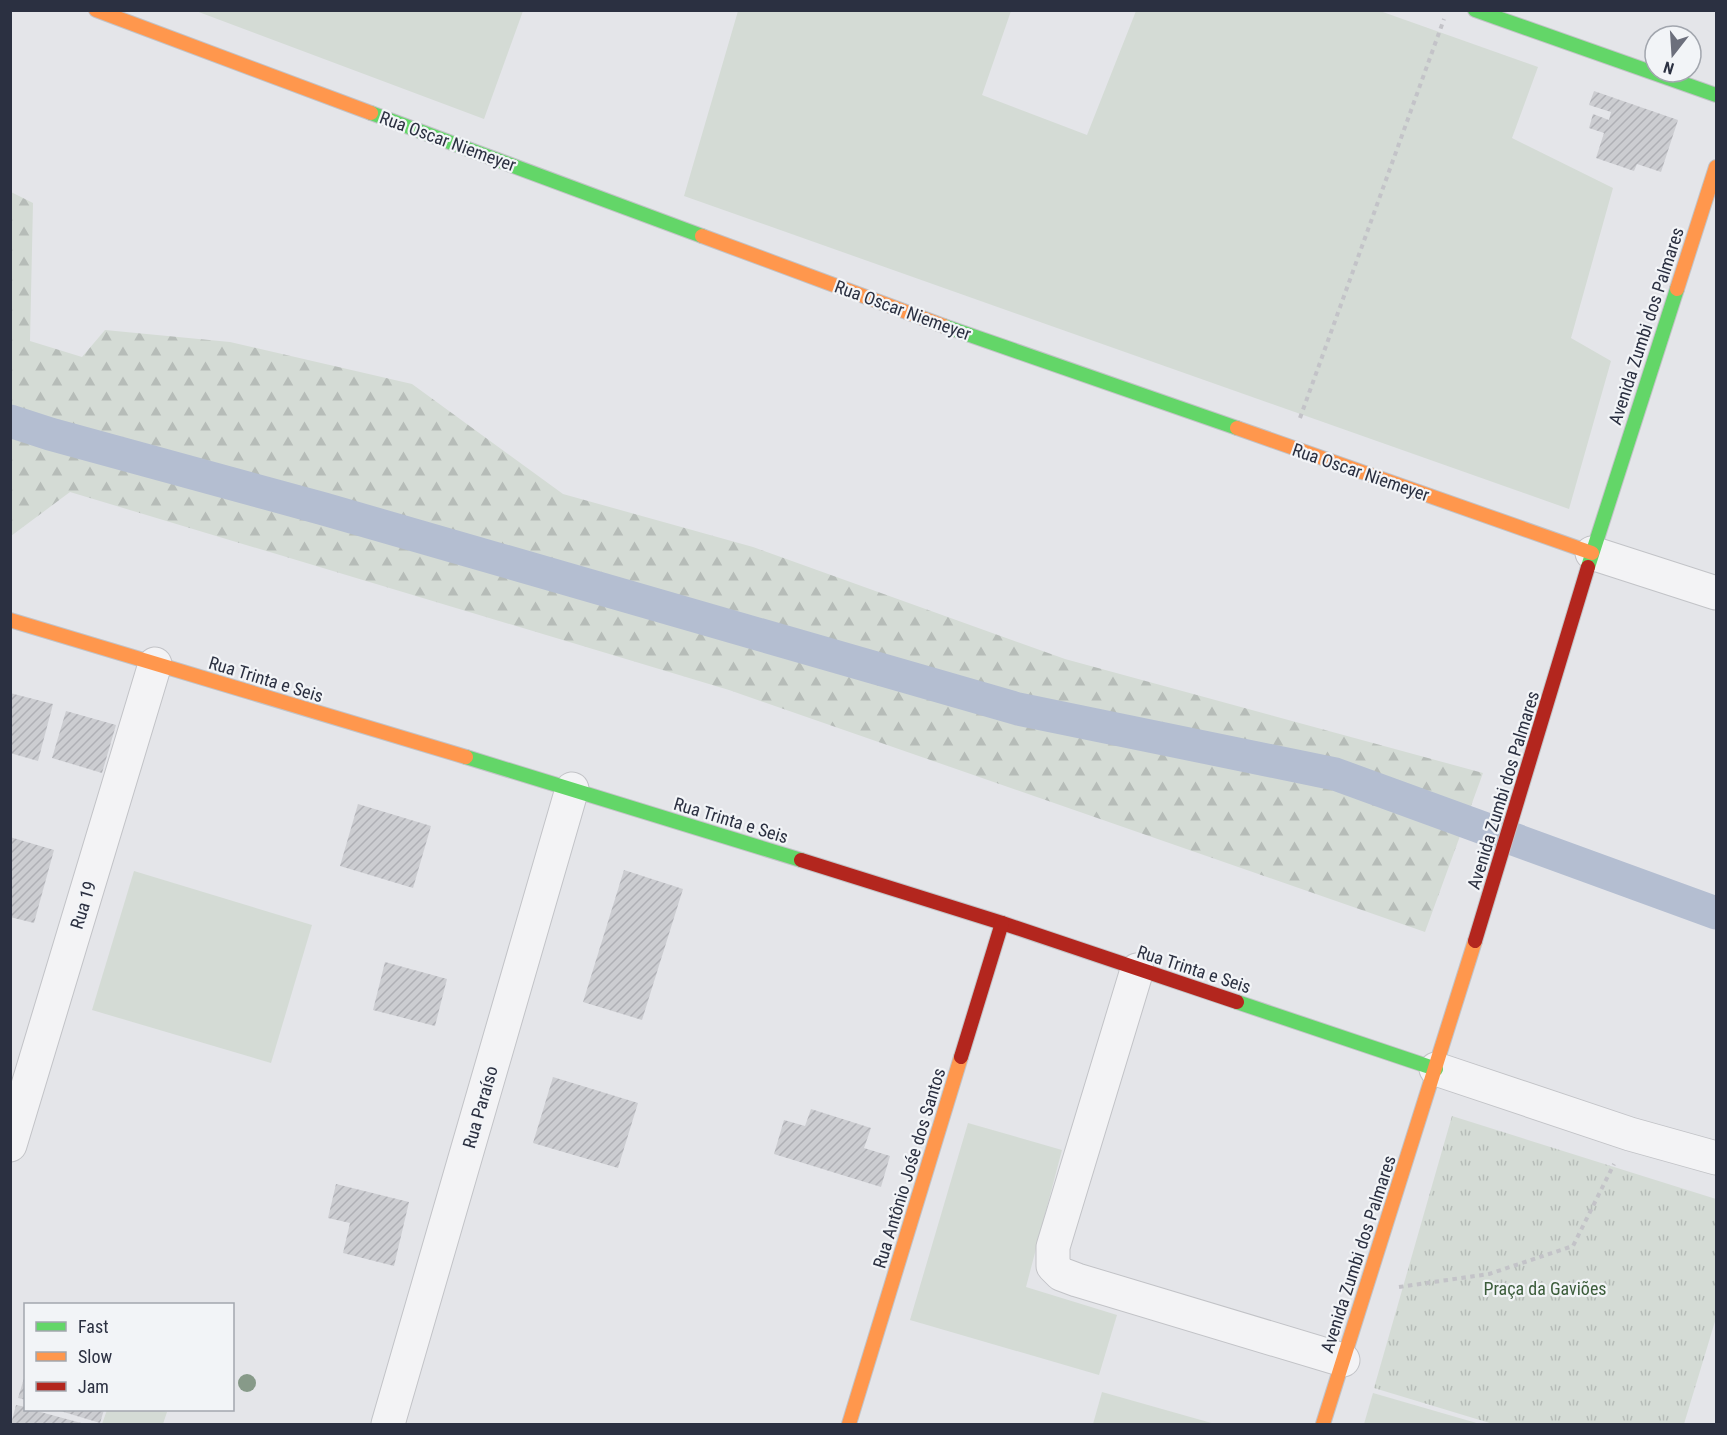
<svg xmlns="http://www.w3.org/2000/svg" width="1727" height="1435" font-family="'Roboto Condensed',sans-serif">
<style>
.grass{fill:#d4dbd5}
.forest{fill:url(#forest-firs)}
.park{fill:url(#park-tufts)}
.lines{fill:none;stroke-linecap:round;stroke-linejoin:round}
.canal{stroke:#b4bed1;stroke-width:33}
.building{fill:url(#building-hatch)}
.street-casing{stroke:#c2c3c7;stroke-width:35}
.fast-casing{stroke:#c2c3c7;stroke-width:16}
.slow-casing{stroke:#c2c3c7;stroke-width:16}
.jam-casing{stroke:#c2c3c7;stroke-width:16}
.path{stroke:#c3c3c8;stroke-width:4;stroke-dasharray:4.5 4.5;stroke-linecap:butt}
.street{stroke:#f3f3f5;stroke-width:33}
.fast{stroke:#63d668;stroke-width:14}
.slow{stroke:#ff974d;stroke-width:14}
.jam{stroke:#b3261e;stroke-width:14}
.tree{fill:#879a89}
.labels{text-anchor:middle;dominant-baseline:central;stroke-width:4.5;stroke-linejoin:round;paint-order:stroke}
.street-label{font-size:18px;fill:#2b3041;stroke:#f2f4f7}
.park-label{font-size:18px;fill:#3b5c3a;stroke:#f2f4f7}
</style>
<defs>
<pattern id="forest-firs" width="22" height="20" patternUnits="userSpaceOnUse" patternTransform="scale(1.5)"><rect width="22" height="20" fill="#d4dbd5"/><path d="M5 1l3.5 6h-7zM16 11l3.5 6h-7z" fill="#b6bcb8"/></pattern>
<pattern id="park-tufts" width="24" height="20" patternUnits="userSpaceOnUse" patternTransform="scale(1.5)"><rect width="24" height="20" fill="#d4dbd5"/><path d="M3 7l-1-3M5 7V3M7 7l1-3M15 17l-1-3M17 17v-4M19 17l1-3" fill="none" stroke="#b6bcb8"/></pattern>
<pattern id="building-hatch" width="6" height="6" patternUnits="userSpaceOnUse" patternTransform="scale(1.5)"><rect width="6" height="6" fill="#cccdd1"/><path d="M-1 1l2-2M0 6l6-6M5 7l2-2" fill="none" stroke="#afb0b5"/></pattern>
</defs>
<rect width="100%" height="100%" fill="#e4e5e9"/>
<g class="grass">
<polygon points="196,11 523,11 484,119"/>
<polygon points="738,11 1011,11 982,95 1087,135 1136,11 1380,11 1538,67 1512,138 1613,188 1571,338 1611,361 1569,509 684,196"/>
<polygon points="134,871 312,925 271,1063 92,1010"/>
<polygon points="968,1123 1062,1150 1026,1287 1117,1315 1099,1375 910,1320"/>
<polygon points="1102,1392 1215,1424 1093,1424"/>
<polygon points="1373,1393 1480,1424 1364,1424"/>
<polygon points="107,1410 158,1410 167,1412 163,1424 102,1424"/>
</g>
<polygon class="forest" points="11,192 33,203 30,341 82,357 105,330 230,342 412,384 563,494 753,547 1065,659 1483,773 1425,932 729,690 70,492 11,536"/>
<polygon class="park" points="1452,1116 1716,1199 1716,1318 1684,1424 1493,1424 1374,1388"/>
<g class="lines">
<polyline class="canal" points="10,421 50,434 324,509 1018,709 1335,774 1716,913"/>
</g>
<g class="building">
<polygon points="1594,91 1678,120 1661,172 1637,164 1634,171 1596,158 1604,133 1589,128 1593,114 1609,120 1611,112 1589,105"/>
<polygon points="10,693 53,704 38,761 10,753"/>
<polygon points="66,711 116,725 102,773 52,758"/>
<polygon points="358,804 431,826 413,888 340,866"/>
<polygon points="10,837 54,850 34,923 10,917"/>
<polygon points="624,870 683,889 642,1020 583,1002"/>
<polygon points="385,962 447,979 435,1026 373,1010"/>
<polygon points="553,1077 638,1103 618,1168 533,1143"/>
<polygon points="811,1109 871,1128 864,1148 890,1156 881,1187 774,1154 784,1120 805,1126"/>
<polygon points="336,1184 409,1202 394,1266 343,1253 350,1223 328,1218"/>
<polygon points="25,1375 26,1375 26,1400 18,1398"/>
<polygon points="16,1405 26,1407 26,1410 33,1410 85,1424 11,1424"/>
<polygon points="57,1410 104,1410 100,1423"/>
</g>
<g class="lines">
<g class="street-casing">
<g id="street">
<polyline points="1592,553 1716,593"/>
<polyline points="1137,970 1053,1247 1053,1266 1061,1274 1077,1280 1343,1360"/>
<polyline points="1436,1069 1630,1134 1716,1158"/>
<polyline points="10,1145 155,664"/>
<polyline points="388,1424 572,789"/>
</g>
</g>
<g class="fast-casing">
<g id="fast">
<polyline points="1475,10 1716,95"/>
<polyline points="371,113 702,236"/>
<polyline points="944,326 1237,428"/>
<polyline points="1588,567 1677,289"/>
<polyline points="466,757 801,860"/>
<polyline points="1237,1002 1436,1069"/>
</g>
</g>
<g class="slow-casing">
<g id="slow">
<polyline points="96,10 371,113"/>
<polyline points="702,236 944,326"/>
<polyline points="1677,289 1716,167"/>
<polyline points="1237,428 1592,553"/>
<polyline points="10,620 466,757"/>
<polyline points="849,1424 961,1057"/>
<polyline points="1323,1424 1475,941"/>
</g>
</g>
<g class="jam-casing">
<g id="jam">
<polyline points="801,860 1002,923 1237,1002"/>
<polyline points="1475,941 1588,567"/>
<polyline points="961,1057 1002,923"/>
</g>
</g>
<g class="path">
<polyline points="1300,418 1444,19"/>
<polyline points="1399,1287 1489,1274 1573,1246 1614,1164"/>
</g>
<use href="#street" class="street"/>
<use href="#fast" class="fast"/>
<use href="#slow" class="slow"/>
<use href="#jam" class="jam"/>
</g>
<circle class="tree" cx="247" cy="1383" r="9"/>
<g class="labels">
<g class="street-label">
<text transform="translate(448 141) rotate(20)">Rua Oscar Niemeyer</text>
<text transform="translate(903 310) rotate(20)">Rua Oscar Niemeyer</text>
<text transform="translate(1646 326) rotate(-72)">Avenida Zumbi dos Palmares</text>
<text transform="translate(1361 472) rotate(19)">Rua Oscar Niemeyer</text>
<text transform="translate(266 679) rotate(17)">Rua Trinta e Seis</text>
<text transform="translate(1503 790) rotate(-73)">Avenida Zumbi dos Palmares</text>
<text transform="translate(731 820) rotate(17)">Rua Trinta e Seis</text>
<text transform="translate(83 905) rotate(-73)">Rua 19</text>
<text transform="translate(1194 969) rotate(18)">Rua Trinta e Seis</text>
<text transform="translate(480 1107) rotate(-74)">Rua Paraíso</text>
<text transform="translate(909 1168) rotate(-73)">Rua Antônio Jośe dos Santos</text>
<text transform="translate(1358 1254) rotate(-72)">Avenida Zumbi dos Palmares</text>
</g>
<g class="park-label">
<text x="1545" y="1288">Praça da Gaviões</text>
</g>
</g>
<rect width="1727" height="1435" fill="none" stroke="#2b3041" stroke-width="24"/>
<rect x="24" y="1303" width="210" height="108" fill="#f2f4f7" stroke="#a2a6ae" stroke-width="1.5"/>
<rect x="36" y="1322" width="30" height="9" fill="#63d668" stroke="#a2a6ae" stroke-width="1.5"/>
<text x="78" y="1333" font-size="18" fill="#2b3041">Fast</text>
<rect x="36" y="1352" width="30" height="9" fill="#ff974d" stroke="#a2a6ae" stroke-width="1.5"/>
<text x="78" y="1363" font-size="18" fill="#2b3041">Slow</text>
<rect x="36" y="1382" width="30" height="9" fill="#b3261e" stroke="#a2a6ae" stroke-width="1.5"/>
<text x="78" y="1393" font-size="18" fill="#2b3041">Jam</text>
<g transform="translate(1673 54) rotate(197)"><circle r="28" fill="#f2f4f7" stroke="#a2a6ae" stroke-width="1.5"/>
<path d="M0-4.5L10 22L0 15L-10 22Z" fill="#6c6f7c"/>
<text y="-9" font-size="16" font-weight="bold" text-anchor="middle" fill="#2b3041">N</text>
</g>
</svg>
